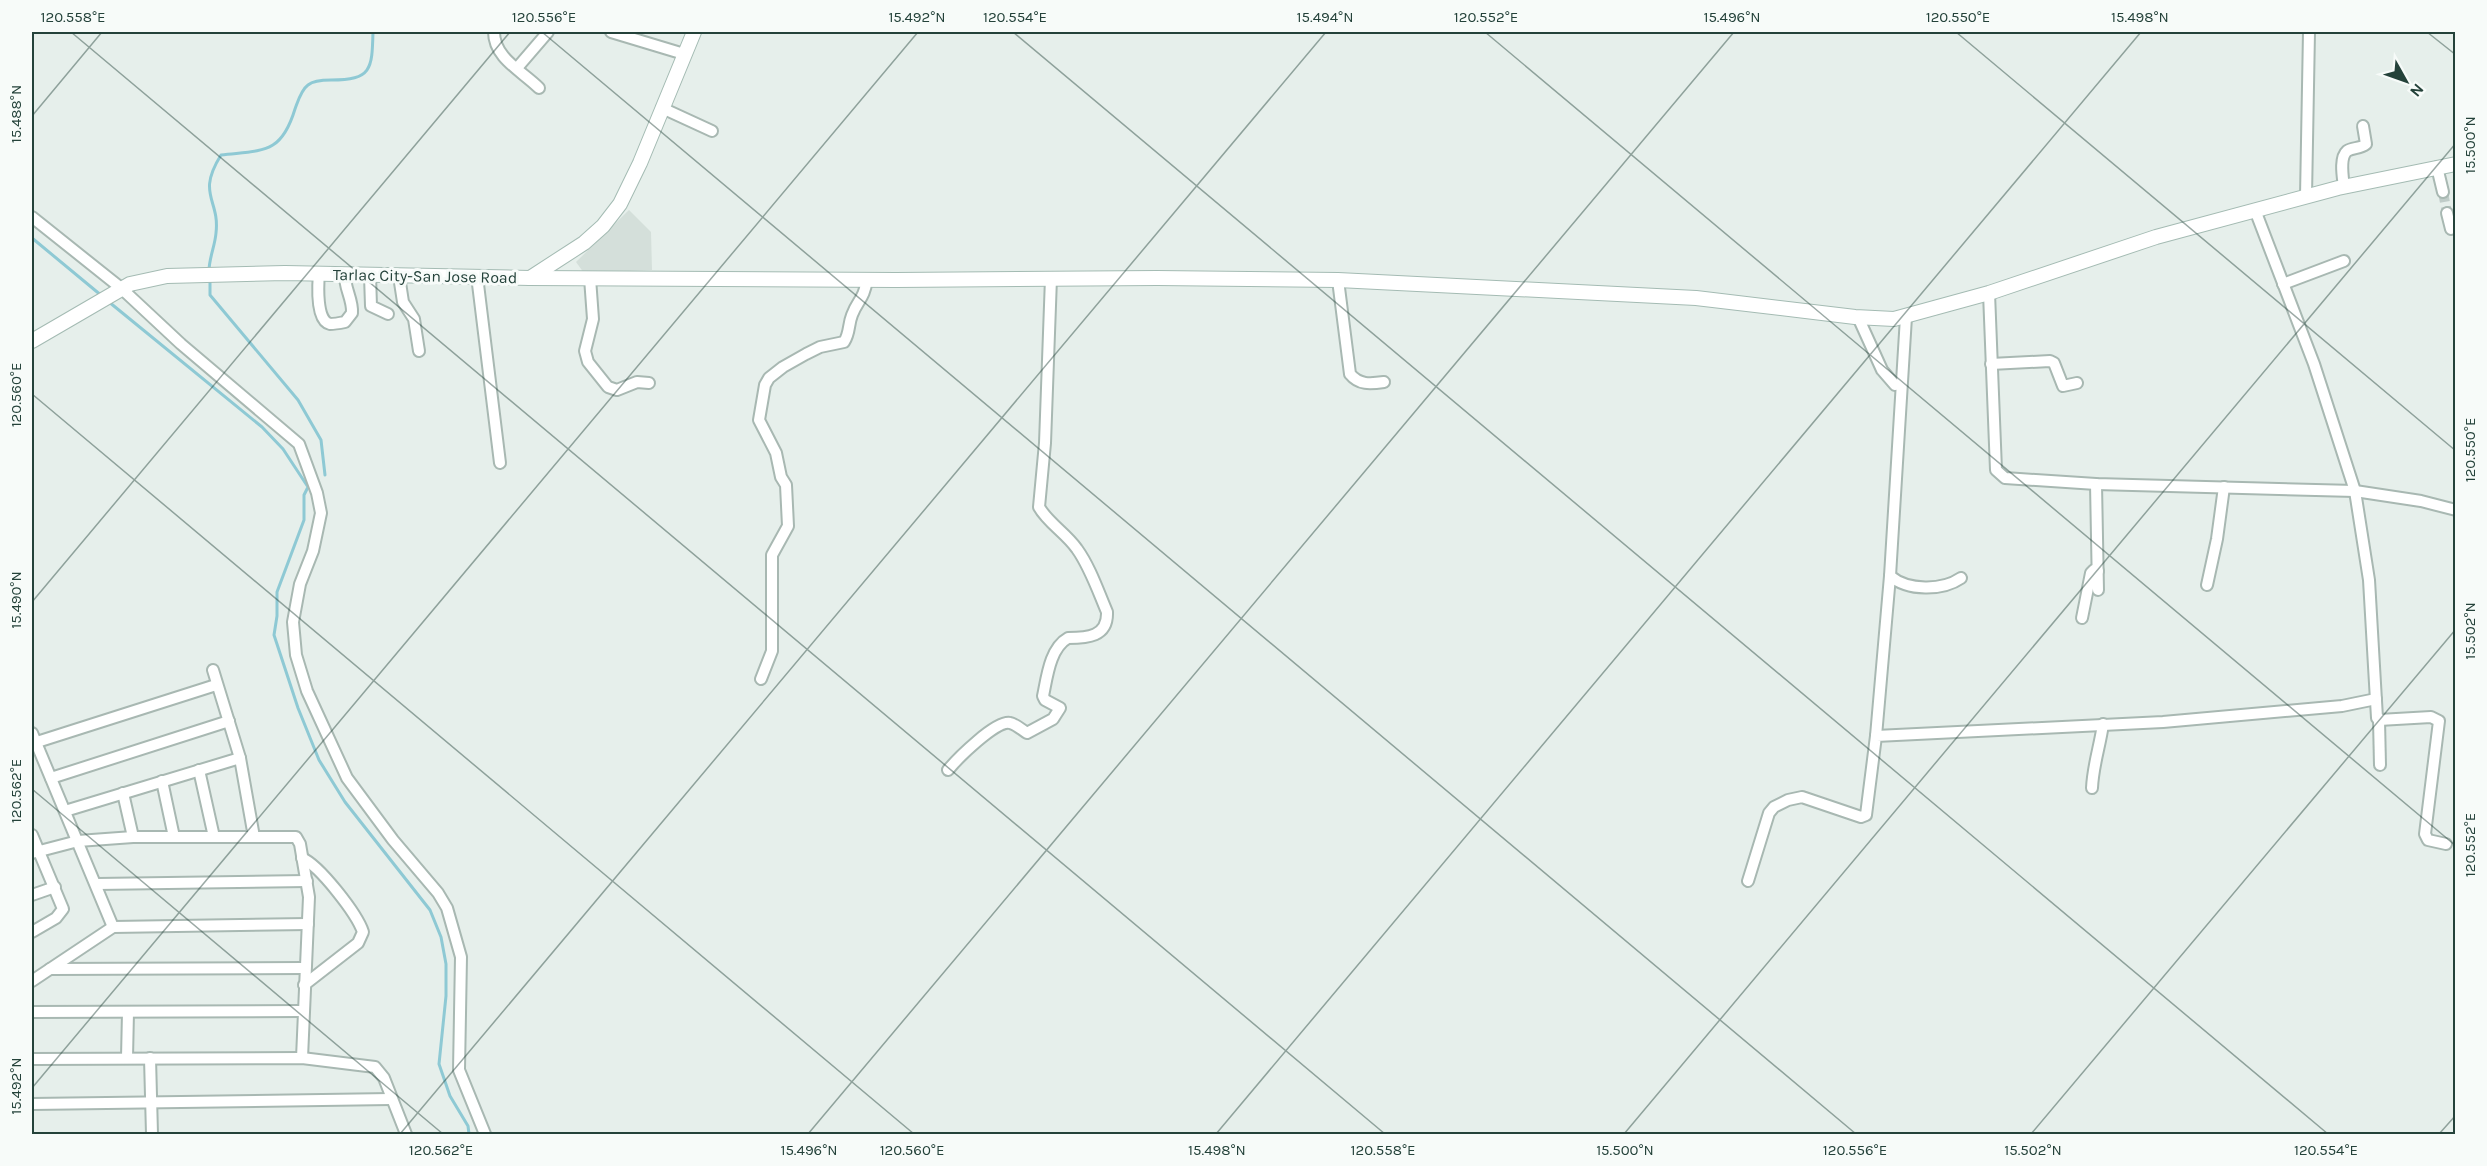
<svg xmlns="http://www.w3.org/2000/svg" width="2487" height="1166" font-family="Karla,sans-serif">
<style>
.built{fill:#d4dfda}
.lines{fill:none;stroke-linecap:round;stroke-linejoin:round}
.stream{stroke:#8ec9d4;stroke-width:3}
.street-tunnel{stroke:#bfccc8;stroke-width:10;stroke-dasharray:10 5;stroke-linecap:butt}
.street-casing{stroke:#a8b8b2;stroke-width:14}
.secondary-casing{stroke:#a4bbb3;stroke-width:16}
.street{stroke:#fff;stroke-width:10}
.secondary{stroke:#fff;stroke-width:14}
.ticks{fill:none;stroke:#24423a;stroke-width:1.5;stroke-opacity:0.45}
.labels{text-anchor:middle;dominant-baseline:central;stroke-width:6;stroke-linejoin:round;paint-order:stroke}
.street-label{font-size:16px;fill:#24423a;stroke:#f7fbf9}
.neatline{fill:none;stroke:#24423a;stroke-width:2}
.ticks-label{font-size:15px;text-anchor:middle;fill:#24423a}
</style>
<rect width="100%" height="100%" fill="#e6efeb"/>
<polygon class="built" points="629,210 651,232 652,270 584,273 576,262"/>
<g class="lines">
<g class="stream">
<polyline points="32,238 102,296"/>
<path d="M209 271C209 258 215 246 216 233 220 199 196 195 221 155 263 150 281 155 295 109 298 101 301 90 308 85 314 80 324 80 331 80 372 80 372 69 373 32"/>
<polyline points="210,278 210,295 298,400 321,440 325,475"/>
<polyline points="109,302 262,427 283,449 308,487 304,495 304,520 277,592 277,616 274,635 298,708 319,760 345,802 430,910 441,937 446,964 446,996 439,1064 450,1096 468,1126 469,1134"/>
</g>
<polyline class="street-tunnel" points="2443,192 2447,213"/>
<g class="street-casing">
<g id="street">
<path d="M494 32C494 58 522 71 539 88"/>
<polyline points="611,32 684,54"/>
<polyline points="517,68 548,32"/>
<polyline points="662,108 712,131"/>
<polyline points="2437,167 2443,192"/>
<path d="M2344 187C2343 178 2339 158 2347 151 2353 147 2360 149 2366 144L2363 126"/>
<polyline points="2306,196 2309,32"/>
<polyline points="2255,210 2314,364 2355,491 2369,580 2377,718 2379,720 2431,717 2439,721 2425,834 2428,840 2446,844"/>
<polyline points="2447,213 2451,229"/>
<polyline points="32,217 121,288 181,344 299,444 317,493 321,513 313,551 300,584 293,622 296,655 307,691 347,778 393,840 438,893 447,908 461,957 459,1070 485,1134"/>
<path d="M319 273C318 285 316 321 330 324 334 324 340 323 345 322L352 313C353 299 344 288 345 274"/>
<polyline points="370,275 371,306 388,314"/>
<polyline points="399,276 403,302 414,319 419,351"/>
<polyline points="477,276 500,463"/>
<polyline points="590,278 593,319 585,351 588,362 608,387 617,390 637,382 649,383"/>
<path d="M1338 280 1350 374C1359 385 1370 384 1384 382"/>
<polyline points="2283,284 2344,261"/>
<polyline points="1989,293 1996,470 2005,478 2096,484 2355,491 2421,501 2456,510"/>
<polyline points="1858,317 1882,370 1895,385"/>
<polyline points="1991,364 2050,361 2054,363 2063,386 2077,383"/>
<polyline points="2096,484 2098,590"/>
<path d="M1890 576C1908 591 1942 591 1961 578"/>
<polyline points="2207,585 2217,539 2224,487"/>
<polyline points="2082,618 2091,573 2094,570 2098,571"/>
<polyline points="213,670 240,758 254,837"/>
<path d="M761 679 772 651V555L788 526 786 485 781 477 776 453 759 420 765 385 769 378 783 367 806 354 820 347 844 342C850 333 848 325 852 315 858 299 864 300 867 279"/>
<polyline points="2379,720 2380,765"/>
<polyline points="32,733 113,927"/>
<polyline points="1876,736 1890,576 1906,317"/>
<polyline points="37,742 216,685"/>
<polyline points="199,770 214,837"/>
<path d="M948 770C957 759 996 720 1010 723 1016 724 1022 730 1027 733L1053 719 1060 708 1045 700 1043 696C1047 677 1050 648 1068 638 1087 638 1108 637 1107 612 1098 591 1090 567 1077 549 1066 533 1048 523 1039 507L1045 443 1051 278"/>
<polyline points="51,778 229,721"/>
<polyline points="162,781 174,837"/>
<path d="M2092 788C2093 765 2100 746 2103 724"/>
<polyline points="123,793 133,837"/>
<polyline points="65,811 240,758"/>
<polyline points="32,835 63,909 56,918 32,932"/>
<polyline points="32,853 78,841 133,837 296,837 300,844 309,897 302,1058"/>
<path d="M302 858C320 866 357 914 363 932L358 943 304 985"/>
<polyline points="1748,881 1769,813 1774,807 1788,800 1802,797 1861,817 1866,815 1876,736 2163,722 2342,706 2376,699"/>
<polyline points="97,884 307,881"/>
<polyline points="32,895 55,887"/>
<polyline points="50,969 304,968"/>
<polyline points="32,981 113,927 308,924"/>
<polyline points="32,1012 303,1011"/>
<polyline points="127,1058 128,1012"/>
<polyline points="150,1058 152,1134"/>
<polyline points="32,1059 302,1058 375,1067 384,1078 406,1134"/>
<polyline points="32,1104 391,1099"/>
</g>
</g>
<g class="secondary-casing">
<g id="secondary">
<polyline points="530,278 896,280 1157,278 1338,280 1696,298 1855,317 1894,319 1989,293 2156,237 2338,188 2456,164"/>
<polyline points="32,341 130,284 167,276 285,273 530,278 584,243 603,226 620,204 640,163 694,32"/>
</g>
</g>
<use href="#street" class="street"/>
<use href="#secondary" class="secondary"/>
</g>
<path class="ticks" d="M71 32 1385 1134M542 32 1856 1134M1013 32 2328 1134M1485 32 2456 846M1956 32 2456 451M2427 32 2456 55M32 116 102 32M32 394 914 1134M32 602 510 32M32 789 443 1134M32 1088 918 32M400 1134 1326 32M808 1134 1734 32M1216 1134 2141 32M1624 1134 2456 143M2031 1134 2456 629M2439 1134 2456 1115"/>
<g class="labels">
<g class="street-label">
<text transform="translate(425 276) rotate(1)">Tarlac City-San Jose Road</text>
</g>
</g>
<rect width="2487" height="1166" fill="none" stroke="#f7fbf9" stroke-width="66"/>
<g transform="translate(2406 81) rotate(130)" stroke="#f7fbf9" stroke-width="4.5" paint-order="stroke">
<path d="M0-4.5L10 22L0 15L-10 22Z" fill="#24423a"/>
<text y="-9" font-size="16" font-weight="bold" text-anchor="middle" fill="#24423a">N</text>
</g>
<rect x="33" y="33" width="2421" height="1100" class="neatline"/>
<g class="ticks-label">
<text x="73" y="22">120.558°E</text>
<text x="544" y="22">120.556°E</text>
<text x="917" y="22">15.492°N</text>
<text x="1015" y="22">120.554°E</text>
<text x="1325" y="22">15.494°N</text>
<text x="1486" y="22">120.552°E</text>
<text x="1732" y="22">15.496°N</text>
<text x="1958" y="22">120.550°E</text>
<text x="2140" y="22">15.498°N</text>
<text transform="translate(16 114) rotate(-90)" y="5">15.488°N</text>
<text transform="translate(2470 145) rotate(-90)" y="5">15.500°N</text>
<text transform="translate(16 395) rotate(-90)" y="5">120.560°E</text>
<text transform="translate(2470 450) rotate(-90)" y="5">120.550°E</text>
<text transform="translate(16 600) rotate(-90)" y="5">15.490°N</text>
<text transform="translate(2470 631) rotate(-90)" y="5">15.502°N</text>
<text transform="translate(16 791) rotate(-90)" y="5">120.562°E</text>
<text transform="translate(2470 845) rotate(-90)" y="5">120.552°E</text>
<text transform="translate(16 1086) rotate(-90)" y="5">15.492°N</text>
<text x="441" y="1155">120.562°E</text>
<text x="809" y="1155">15.496°N</text>
<text x="912" y="1155">120.560°E</text>
<text x="1217" y="1155">15.498°N</text>
<text x="1383" y="1155">120.558°E</text>
<text x="1625" y="1155">15.500°N</text>
<text x="1855" y="1155">120.556°E</text>
<text x="2033" y="1155">15.502°N</text>
<text x="2326" y="1155">120.554°E</text>
</g>
</svg>
